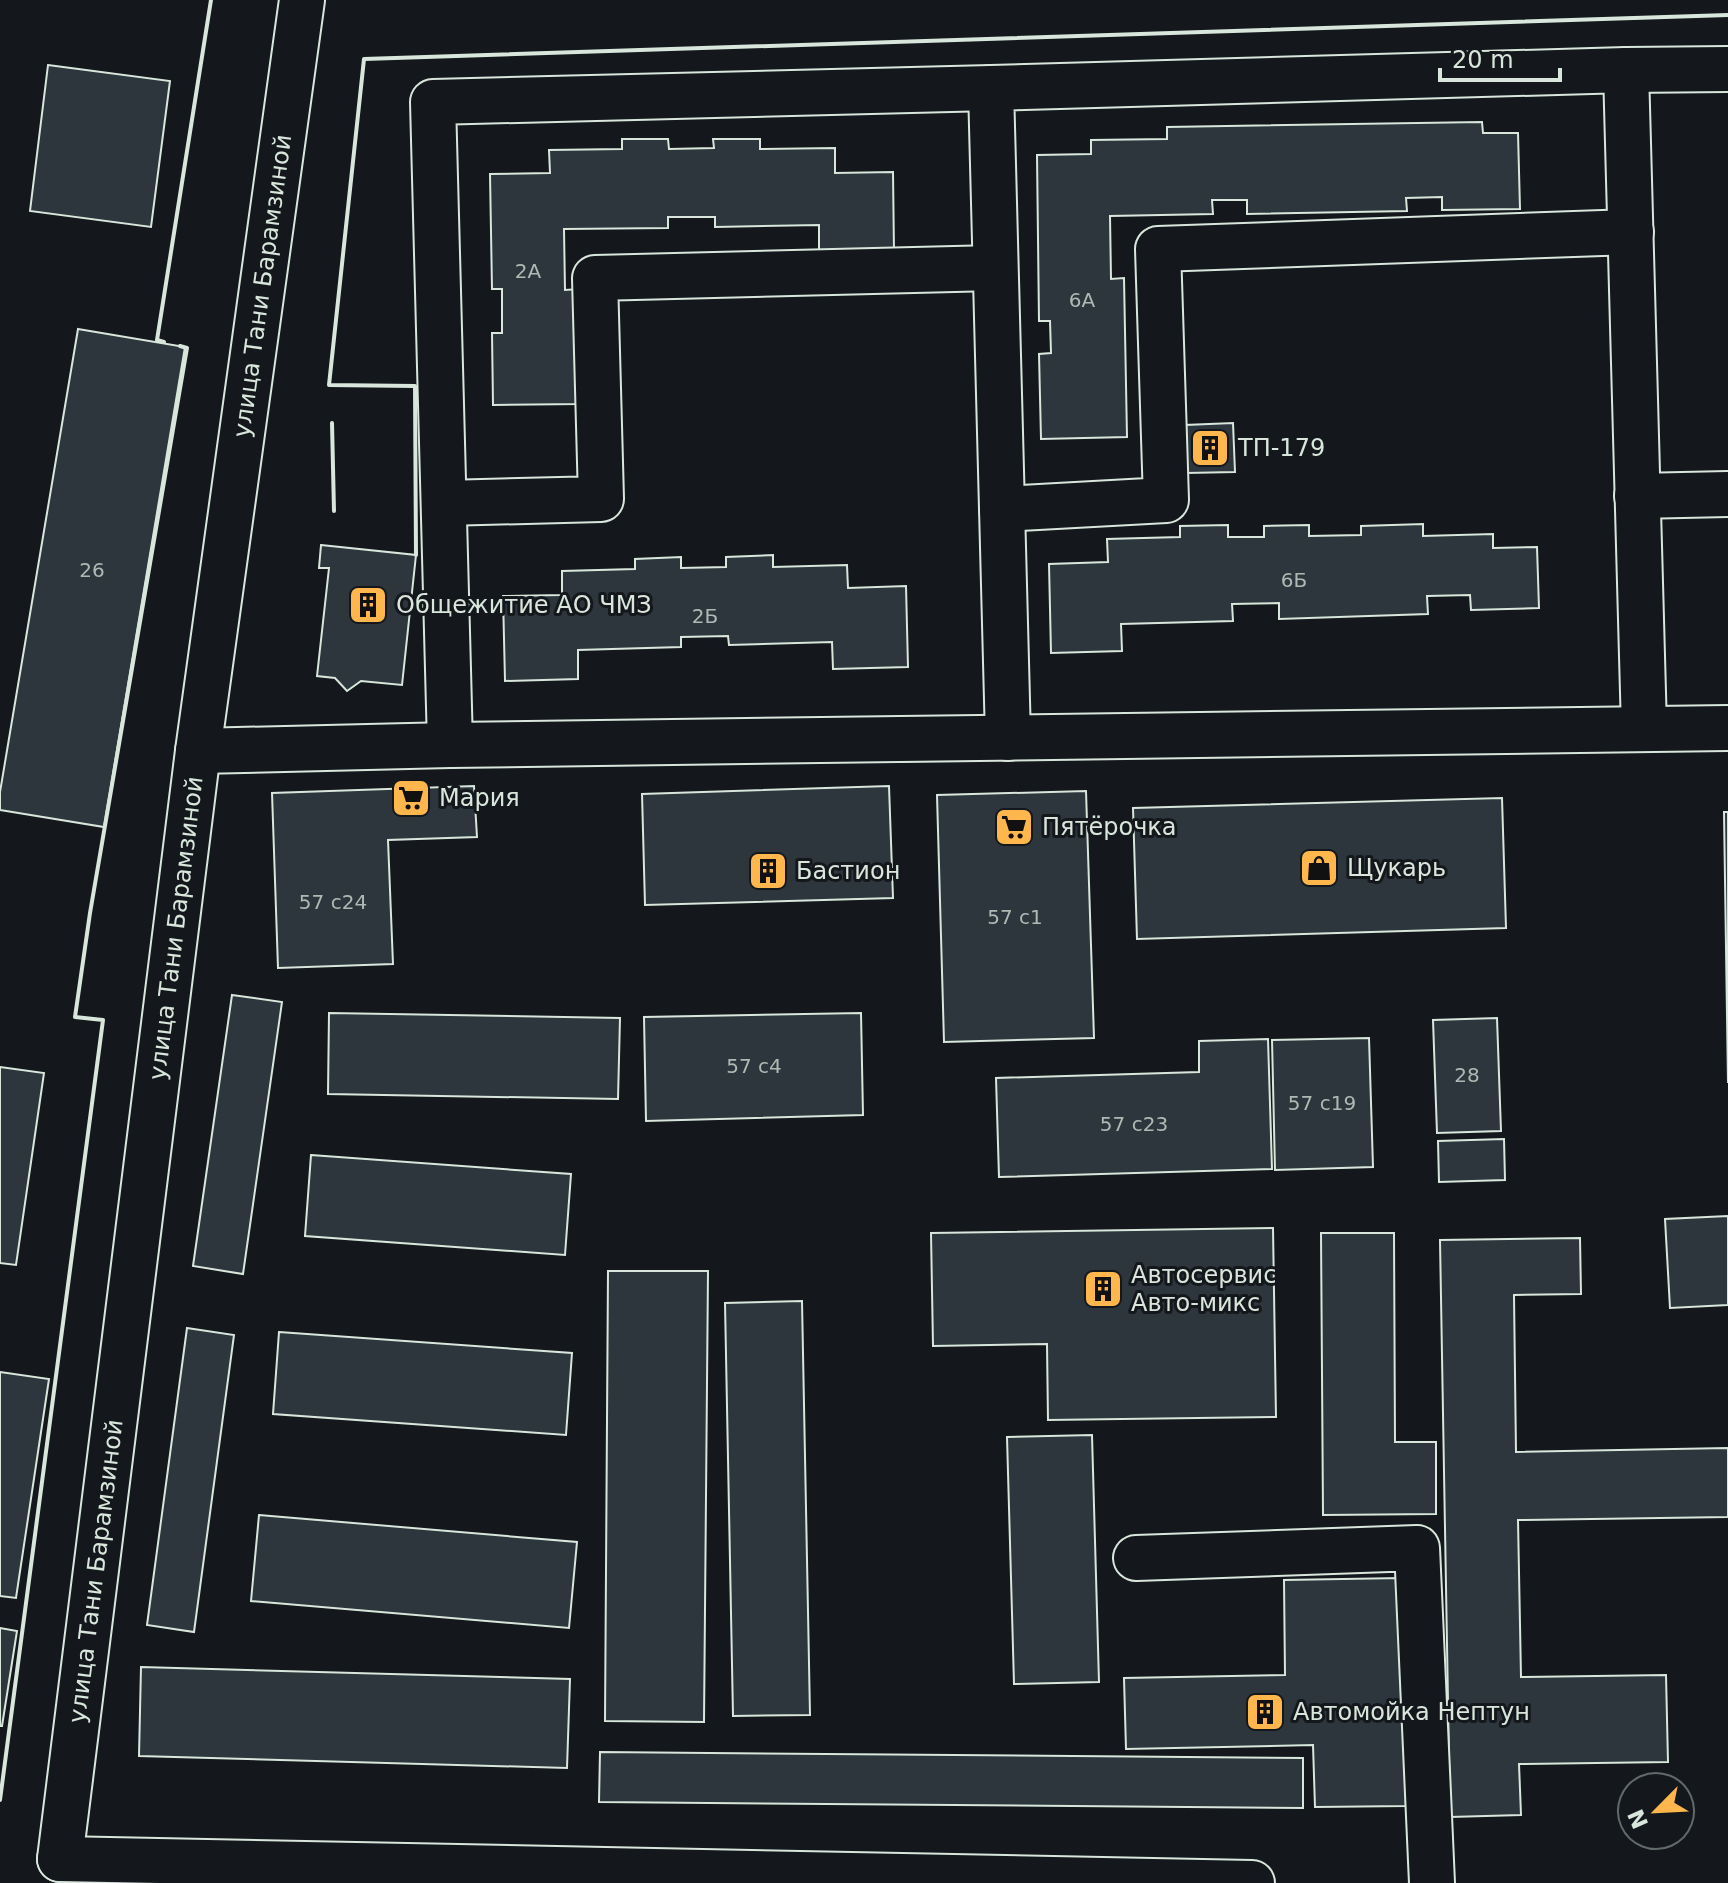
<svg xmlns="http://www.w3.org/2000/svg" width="1728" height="1883" font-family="'DejaVu Sans',sans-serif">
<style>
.building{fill:#2c363c;stroke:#d8e6dc;stroke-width:2}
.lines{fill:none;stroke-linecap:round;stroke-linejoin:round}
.minor-casing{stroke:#d8e6dc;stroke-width:48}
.minor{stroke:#14181c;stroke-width:44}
.wall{stroke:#d8e6dc;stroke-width:4}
.labels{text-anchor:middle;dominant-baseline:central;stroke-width:6;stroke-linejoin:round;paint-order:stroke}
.number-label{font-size:20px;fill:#adbab4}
.street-label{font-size:24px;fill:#d8e6dc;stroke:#14181c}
.poi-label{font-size:24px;fill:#d8e6dc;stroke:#14181c;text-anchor:start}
</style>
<rect width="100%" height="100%" fill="#14181c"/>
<g class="building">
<polygon points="48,65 170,81 151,227 30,211"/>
<polygon points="1482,122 1483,133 1518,133 1520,209 1442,210 1442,197 1406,198 1407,211 1247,214 1247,200 1212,200 1213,214 1110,216 1111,279 1124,278 1127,437 1041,439 1039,354 1051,353 1050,321 1039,321 1037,155 1091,154 1091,140 1167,139 1167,127"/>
<polygon points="622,139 668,139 669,149 714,148 713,139 760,139 760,149 835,148 835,173 893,172 894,252 819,253 819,225 715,227 715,217 668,217 668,228 564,229 565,290 579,289 580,404 493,405 492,333 502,333 502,289 492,289 490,174 550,173 549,150 622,149"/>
<polygon points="78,329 185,347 104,827 0,810 0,792"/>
<polygon points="1233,423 1235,472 1186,473 1185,425"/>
<polygon points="1423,524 1423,536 1493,534 1493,548 1537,547 1539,608 1471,610 1470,595 1427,596 1428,614 1279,619 1279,603 1232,604 1233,621 1121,624 1122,651 1051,653 1049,564 1108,562 1107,539 1180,537 1180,526 1228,525 1228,537 1264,537 1264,526 1309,525 1309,536 1361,535 1361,526"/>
<polygon points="321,545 416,555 402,685 361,681 347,691 335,678 317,676 329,568 319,568"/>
<polygon points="773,555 773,567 847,565 848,588 906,586 908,667 833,669 832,642 729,645 728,636 681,637 681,647 578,650 578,679 505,681 503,596 562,595 562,571 635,569 635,559 681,557 681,568 726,567 726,557"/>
<polygon points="474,786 477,837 388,840 393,964 278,968 272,793"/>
<polygon points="889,786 893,898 645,905 642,794"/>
<polygon points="1086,791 1094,1038 944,1042 937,795"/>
<polygon points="1502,798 1506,928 1137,939 1133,808"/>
<polygon points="1724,812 1728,812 1728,1083"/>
<polygon points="232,995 282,1002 243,1274 193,1266"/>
<polygon points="329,1013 620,1018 618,1099 328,1094"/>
<polygon points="861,1013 863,1115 646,1121 644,1017"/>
<polygon points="1497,1018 1501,1131 1437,1133 1433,1020"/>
<polygon points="1369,1038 1373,1167 1275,1170 1272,1040"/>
<polygon points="1268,1039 1272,1169 999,1177 996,1078 1199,1072 1199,1041"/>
<polygon points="0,1067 44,1073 16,1265 0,1263"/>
<polygon points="1504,1139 1505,1180 1439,1182 1438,1141"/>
<polygon points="311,1155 571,1174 565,1255 305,1236"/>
<polygon points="1728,1216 1728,1305 1670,1308 1665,1219"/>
<polygon points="1273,1228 1276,1417 1048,1420 1047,1344 933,1346 931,1233"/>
<polygon points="1321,1233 1394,1233 1395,1442 1436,1442 1436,1514 1323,1515"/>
<polygon points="1580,1238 1581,1294 1514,1295 1516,1452 1728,1448 1728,1517 1518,1520 1521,1677 1666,1675 1668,1762 1519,1764 1521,1815 1450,1817 1440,1240"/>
<polygon points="608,1271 708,1271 704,1722 605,1721"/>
<polygon points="802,1301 810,1715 733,1716 725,1303"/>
<polygon points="187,1328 234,1335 194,1632 147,1625"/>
<polygon points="279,1332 572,1353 566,1435 273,1414"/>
<polygon points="0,1372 49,1379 16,1598 0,1596"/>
<polygon points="1092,1435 1099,1682 1014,1684 1007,1437"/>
<polygon points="259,1515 577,1542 569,1628 251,1601"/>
<polygon points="1402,1578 1406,1806 1315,1807 1313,1745 1126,1749 1124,1678 1285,1675 1284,1580"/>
<polygon points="0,1628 17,1631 2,1726 0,1726"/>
<polygon points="141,1667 570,1679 567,1768 139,1756"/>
<polygon points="600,1752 1303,1758 1303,1808 599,1802"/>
</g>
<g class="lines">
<g class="minor-casing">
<g id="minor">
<polyline points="1626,70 1728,69"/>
<polyline points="1637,496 1728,494"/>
<polyline points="444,503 601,499 595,278 995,268"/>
<polyline points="1002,509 1166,500 1158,249 1631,232"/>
<polyline points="1008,738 991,88 1626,70 1644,729"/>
<polyline points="450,745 433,102 991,88"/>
<polyline points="198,751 450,745 1728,728"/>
<polyline points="1136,1558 1417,1548 1432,1883"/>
<path id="s1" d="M60 1859 198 751 302 0"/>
<polyline points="60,1859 1252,1883"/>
</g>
</g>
<use href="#minor" class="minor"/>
<g class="wall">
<polyline points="164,342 157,340 211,0"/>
<polyline points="332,423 334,511"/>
<polyline points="416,555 415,386 329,385 364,59 1728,15"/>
<polyline points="0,1800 103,1020 75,1017 90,913 187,348 180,346"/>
</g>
</g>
<defs>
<g id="building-square" transform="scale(2)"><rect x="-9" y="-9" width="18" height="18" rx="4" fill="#ffb74d" stroke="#14181c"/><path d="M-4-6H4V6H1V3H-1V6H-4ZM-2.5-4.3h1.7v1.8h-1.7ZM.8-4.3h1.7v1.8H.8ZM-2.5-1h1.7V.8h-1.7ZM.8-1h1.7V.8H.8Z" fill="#111"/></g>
<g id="supermarket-square" transform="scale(2)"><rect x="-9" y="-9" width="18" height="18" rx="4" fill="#ffb74d" stroke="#14181c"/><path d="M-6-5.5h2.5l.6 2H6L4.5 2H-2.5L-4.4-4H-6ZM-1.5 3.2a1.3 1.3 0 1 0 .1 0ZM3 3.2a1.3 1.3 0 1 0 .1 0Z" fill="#111"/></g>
<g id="shop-square" transform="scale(2)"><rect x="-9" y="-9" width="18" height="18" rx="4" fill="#ffb74d" stroke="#14181c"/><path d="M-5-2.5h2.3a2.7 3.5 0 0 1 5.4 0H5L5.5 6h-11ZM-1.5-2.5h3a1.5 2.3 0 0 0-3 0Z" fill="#111"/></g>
</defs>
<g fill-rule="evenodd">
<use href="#building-square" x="1210" y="448"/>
<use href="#building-square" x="368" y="605"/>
<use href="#supermarket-square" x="411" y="798"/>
<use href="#supermarket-square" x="1014" y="827"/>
<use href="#shop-square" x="1319" y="868"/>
<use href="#building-square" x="768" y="871"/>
<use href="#building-square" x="1103" y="1289"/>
<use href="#building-square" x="1265" y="1712"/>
</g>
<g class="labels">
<g class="number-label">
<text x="528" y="271">2А</text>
<text x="1082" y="300">6А</text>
<text x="92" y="570">26</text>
<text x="1294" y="580">6Б</text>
<text x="705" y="616">2Б</text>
<text x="333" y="902">57 с24</text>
<text x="1015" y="917">57 с1</text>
<text x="754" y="1066">57 с4</text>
<text x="1467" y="1075">28</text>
<text x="1322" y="1103">57 с19</text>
<text x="1134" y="1124">57 с23</text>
</g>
<g class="street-label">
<text stroke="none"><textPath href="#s1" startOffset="1586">улица Тани Барамзиной</textPath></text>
<text stroke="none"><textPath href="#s1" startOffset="938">улица Тани Барамзиной</textPath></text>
<text stroke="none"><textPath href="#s1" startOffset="290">улица Тани Барамзиной</textPath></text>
</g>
<g class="poi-label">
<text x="1238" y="448">ТП-179</text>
<text x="396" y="605">Общежитие АО ЧМЗ</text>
<text x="439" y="798">Мария</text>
<text x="1042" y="827">Пятёрочка</text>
<text x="1347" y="868">Щукарь</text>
<text x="796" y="871">Бастион</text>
<text x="1131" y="1275">Автосервис<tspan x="1131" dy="28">Авто-микс</tspan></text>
<text x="1293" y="1712">Автомойка Нептун</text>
</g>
</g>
<g transform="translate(1656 1811) rotate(246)"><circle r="38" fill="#14181c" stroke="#626a69" stroke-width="2"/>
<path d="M0-6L14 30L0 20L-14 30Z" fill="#ffb74d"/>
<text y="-12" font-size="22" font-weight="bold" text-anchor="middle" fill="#d8e6dc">N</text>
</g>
<path d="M1440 68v12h120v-12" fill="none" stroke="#d8e6dc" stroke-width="4"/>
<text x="1452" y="68" font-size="24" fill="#d8e6dc" stroke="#14181c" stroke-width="6" paint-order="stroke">20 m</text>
</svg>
